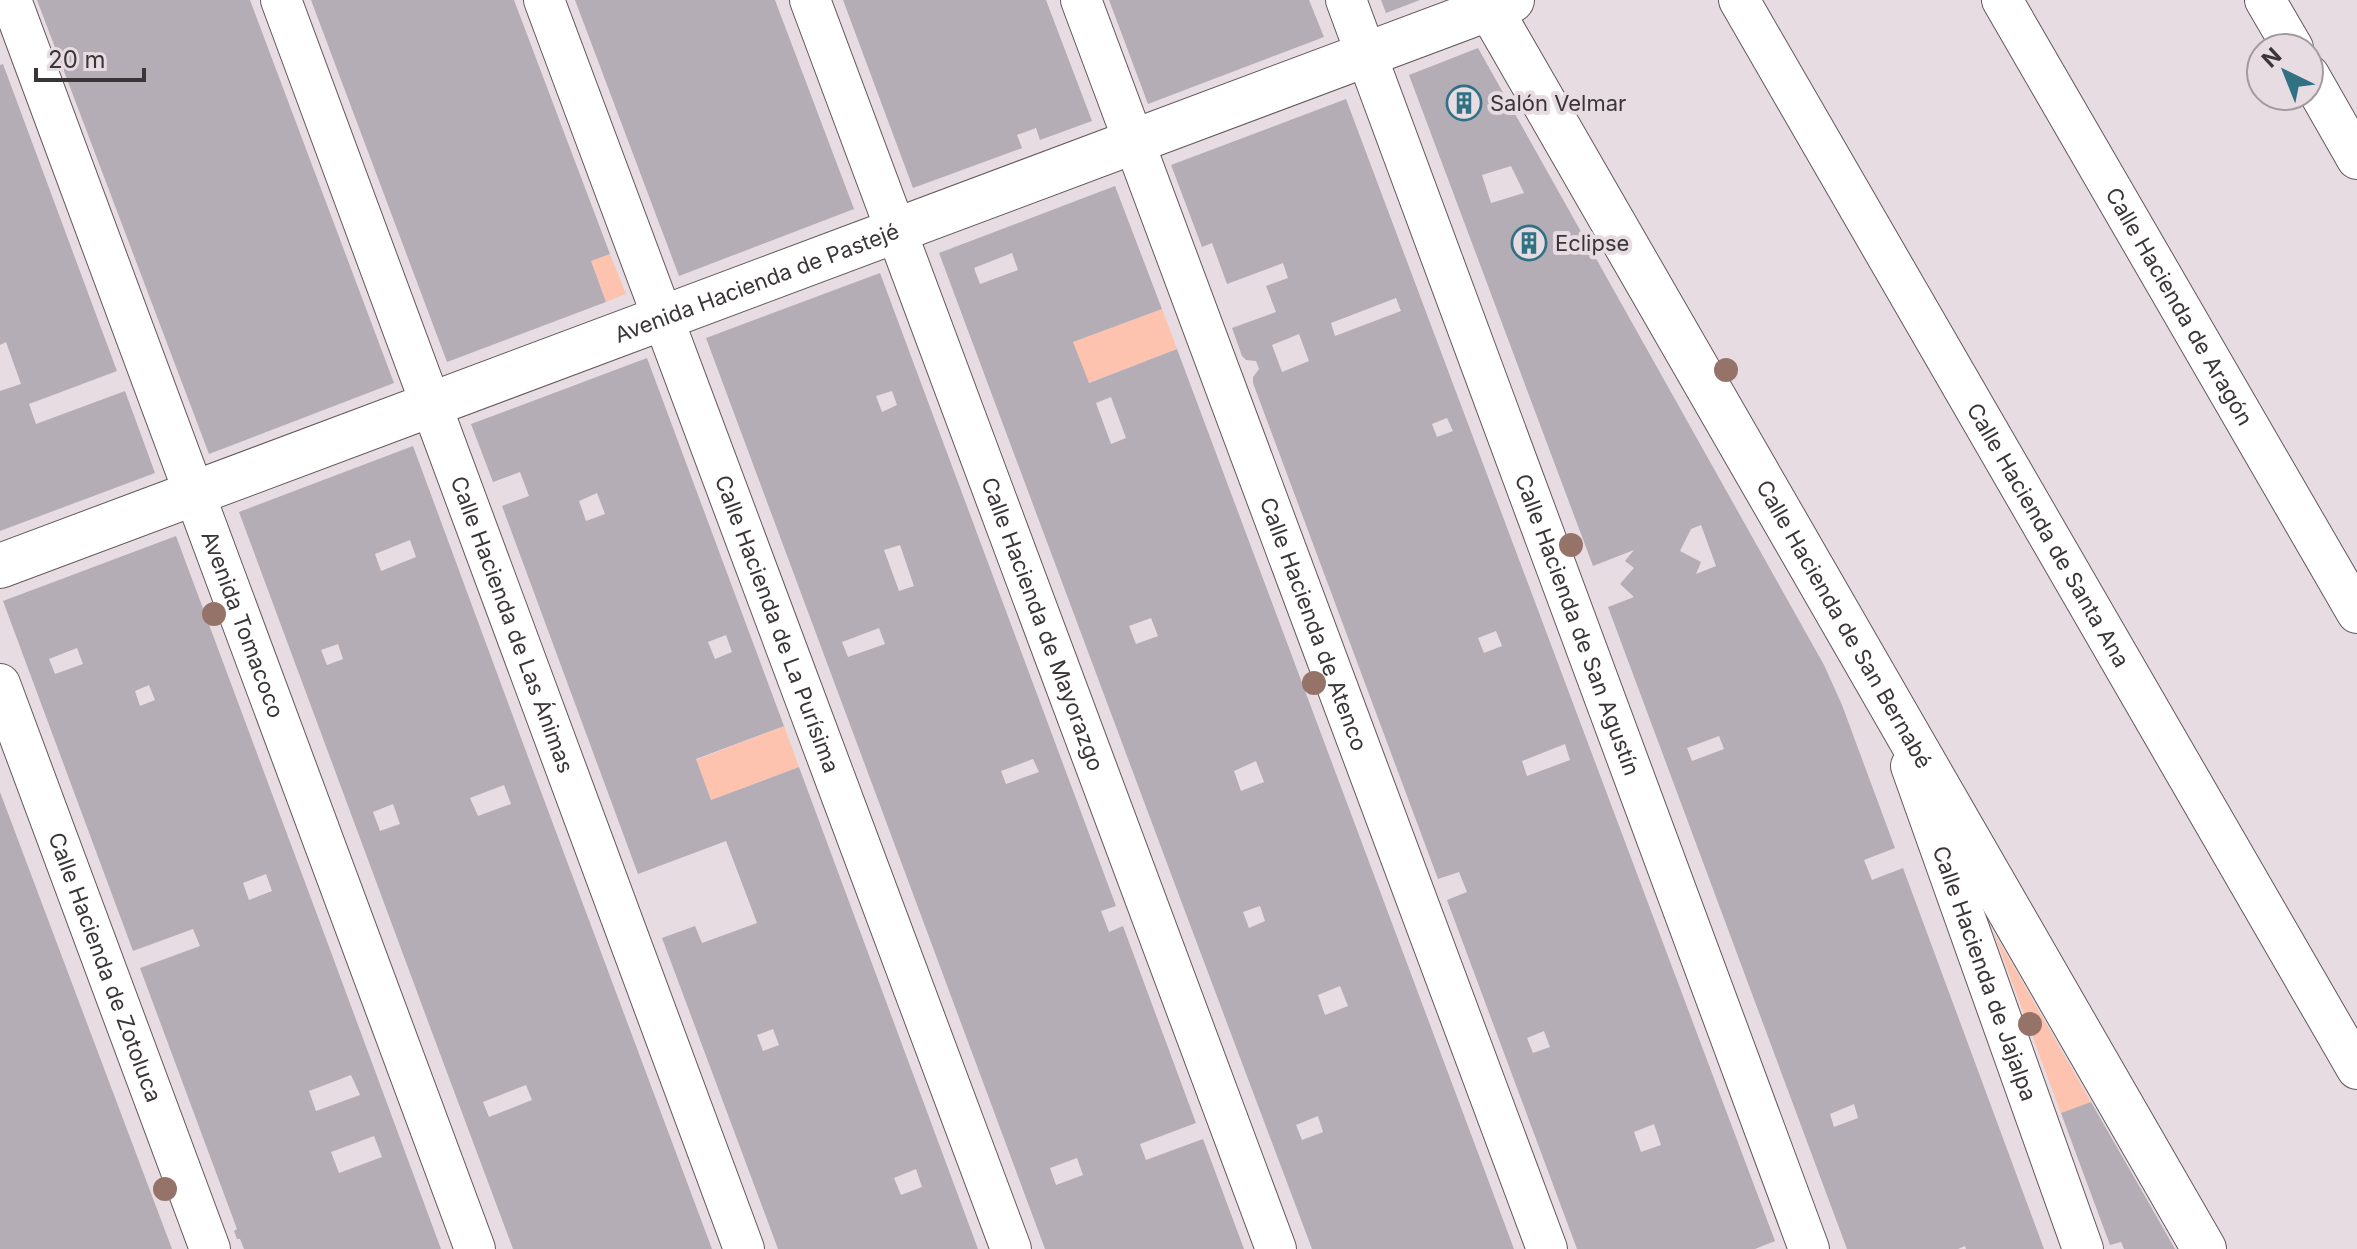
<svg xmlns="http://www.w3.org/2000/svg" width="2357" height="1249" font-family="Inter,sans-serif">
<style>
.green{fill:#fdc3ae}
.building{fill:#b4adb5;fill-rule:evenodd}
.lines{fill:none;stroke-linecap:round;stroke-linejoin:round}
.minor-casing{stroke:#63595d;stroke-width:42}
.tertiary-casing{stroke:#63595d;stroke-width:46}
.minor{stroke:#fff;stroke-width:40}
.tertiary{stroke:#fff;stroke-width:44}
.tree{fill:#967369}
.labels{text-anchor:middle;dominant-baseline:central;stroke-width:8;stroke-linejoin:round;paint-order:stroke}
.poi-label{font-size:22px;fill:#3a3638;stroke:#e7dce1;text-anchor:start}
.street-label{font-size:22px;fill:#3a3638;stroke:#e7dce1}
</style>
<rect width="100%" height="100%" fill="#e7dce1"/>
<g class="green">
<polygon points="610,254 626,294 606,302 591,261"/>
<polygon points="1162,309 1177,349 1088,383 1073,342"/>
<polygon points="784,726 799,767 711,800 696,760"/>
<polygon points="1993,931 2091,1102 2061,1113"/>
</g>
<g class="building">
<polygon points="37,0 250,0 394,383 209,454"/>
<polygon points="311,0 514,0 610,254 591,261 606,302 447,362"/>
<polygon points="575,0 775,0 854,209 679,276"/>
<polygon points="843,0 1046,0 1092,121 1040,140 1036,128 1017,135 1022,148 913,188"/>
<polygon points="1109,0 1309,0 1324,37 1148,104"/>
<polygon points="1381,0 1420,0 1386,13"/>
<path d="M1478 48 1824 665 1842 705 1895 848 1864 860 1872 880 1903 868 2044 1249H1966L1965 1246 1958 1249H1847L1608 607 1634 597 1620 584 1634 568 1625 561 1634 550 1593 566 1409 75ZM1511 166 1524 193 1491 203 1482 175ZM1701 525 1716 566 1696 574 1701 562 1680 551 1691 529ZM1719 736 1724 749 1692 761 1687 748ZM1854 1104 1858 1118 1834 1127 1830 1114Z"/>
<polygon points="3,64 117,371 29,404 36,424 125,391 155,473 0,531 0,391 21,384 6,342 0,345 0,65"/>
<path d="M1346 99 1775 1241 1755 1249H1577L1447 900 1467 892 1459 872 1438 879 1253 383V377L1259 369 1258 366 1256 361 1246 360 1242 356 1232 328 1276 312 1266 286 1288 278 1283 263 1227 284 1212 243 1202 247 1171 165ZM1396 298 1401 311 1335 336 1331 323ZM1299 334 1309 361 1282 372 1272 345ZM1447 418 1453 431 1437 437 1432 424ZM1496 631 1502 646 1484 653 1478 638ZM1565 744 1570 760 1527 776 1522 761ZM1544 1031 1550 1047 1533 1053 1527 1038ZM1654 1124 1661 1145 1641 1152 1634 1132Z"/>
<path d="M1115 186 1162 309 1073 342 1089 383 1177 349 1514 1249H1312L1183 906 939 253ZM1012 253 1018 270 980 284 974 268ZM1111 397 1126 438 1111 444 1096 403ZM1151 618 1158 636 1136 644 1129 626ZM1256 761 1264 782 1241 791 1234 771ZM1260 906 1265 921 1249 928 1243 912ZM1340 986 1348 1006 1325 1015 1318 995ZM1318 1116 1323 1132 1302 1140 1296 1125Z"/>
<path d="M880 273 1116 906 1101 911 1109 932 1123 926 1196 1123 1140 1144 1146 1160 1203 1139 1244 1249H1045L919 910 706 338ZM892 391 897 405 882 412 876 396ZM900 545 914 586 899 591 884 550ZM879 628 885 644 848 657 842 642ZM1033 759 1039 772 1006 784 1001 771ZM1077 1158 1083 1175 1056 1185 1050 1168Z"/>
<path d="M647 358 784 726 696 759 711 800 799 767 978 1249H778L662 938 695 926 702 943 757 923 726 841 638 874 502 506 529 496 520 472 493 482 471 424ZM597 493 605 514 586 521 579 501ZM726 635 732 652 715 659 708 642ZM773 1029 779 1045 763 1051 757 1035ZM916 1169 922 1187 901 1195 894 1178Z"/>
<path d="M413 446 534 773 712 1249H513L436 1043 239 512ZM410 540 416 557 381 571 375 554ZM338 644 343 659 327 665 321 650ZM504 785 511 804 478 816 470 798ZM393 804 400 824 380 831 373 812ZM526 1085 532 1100 489 1117 483 1102Z"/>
<path d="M176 536 328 944 441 1249H244L240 1239H237L234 1231 237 1229 140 968 200 946 193 929 133 951 3 601ZM77 648 83 664 55 674 49 659ZM149 685 155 700 140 706 135 691ZM266 874 272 891 249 900 243 883ZM351 1075 360 1095 316 1111 309 1091ZM374 1136 382 1157 339 1173 331 1152Z"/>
<polygon points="0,792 172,1249 0,1249"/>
<polygon points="2091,1102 2146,1198 2175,1249 2124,1249 2121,1242 2110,1245 2061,1113"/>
</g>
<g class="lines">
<g class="minor-casing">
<g id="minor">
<path id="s1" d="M11 0 475 1249"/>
<path id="s2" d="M281 0 744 1249"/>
<path id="s3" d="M544 0 1011 1249"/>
<path id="s4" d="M810 0 1276 1249"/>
<path id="s5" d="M1081 0 1547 1249"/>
<path id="s6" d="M1346 0 1809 1249"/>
<path id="s7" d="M1739 0 2357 1069"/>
<path id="s8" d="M2002 0 2357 613"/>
<polyline points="2265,0 2293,48"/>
<polyline points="2309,75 2357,159"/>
<path id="s9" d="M0 684 210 1249"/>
<path id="s10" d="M1911 766 2083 1249"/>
</g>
</g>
<g class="tertiary-casing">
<g id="tertiary">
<path id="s11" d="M1485 0 2204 1249"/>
<path id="s12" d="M0 566 1512 0"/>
</g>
</g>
<use href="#minor" class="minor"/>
<use href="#tertiary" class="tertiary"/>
</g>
<g class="tree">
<circle cx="1726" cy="370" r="12"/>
<circle cx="1571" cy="545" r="12"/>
<circle cx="214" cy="614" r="12"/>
<circle cx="1314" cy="683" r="12"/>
<circle cx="2030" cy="1024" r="12"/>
<circle cx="165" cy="1189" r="12"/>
</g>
<defs>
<g id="building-ring" transform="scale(1.8)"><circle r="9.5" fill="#e7dce1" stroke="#307184" stroke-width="1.5"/><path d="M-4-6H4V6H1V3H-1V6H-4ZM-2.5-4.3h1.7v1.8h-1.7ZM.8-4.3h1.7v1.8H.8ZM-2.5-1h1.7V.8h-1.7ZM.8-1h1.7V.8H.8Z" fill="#307184"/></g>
</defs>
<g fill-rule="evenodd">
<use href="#building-ring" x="1464" y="103"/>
<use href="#building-ring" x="1529" y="243"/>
</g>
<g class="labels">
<g class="poi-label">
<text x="1490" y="103">Salón Velmar</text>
<text x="1555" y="243">Eclipse</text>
</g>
<g class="street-label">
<text stroke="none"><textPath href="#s12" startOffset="808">Avenida Hacienda de Pastejé</textPath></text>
<text stroke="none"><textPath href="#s8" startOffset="354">Calle Hacienda de Aragón</textPath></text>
<text stroke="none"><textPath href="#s7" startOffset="618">Calle Hacienda de Santa Ana</textPath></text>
<text stroke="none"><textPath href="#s1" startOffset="666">Avenida Tomacoco</textPath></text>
<text stroke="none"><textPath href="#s2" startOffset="666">Calle Hacienda de Las Ánimas</textPath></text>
<text stroke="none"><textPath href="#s3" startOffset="666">Calle Hacienda de La Purísima</textPath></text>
<text stroke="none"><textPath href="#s4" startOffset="666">Calle Hacienda de Mayorazgo</textPath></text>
<text stroke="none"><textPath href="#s5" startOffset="666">Calle Hacienda de Atenco</textPath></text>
<text stroke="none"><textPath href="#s11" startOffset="720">Calle Hacienda de San Bernabé</textPath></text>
<text stroke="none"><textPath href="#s6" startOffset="666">Calle Hacienda de San Agustín</textPath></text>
<text stroke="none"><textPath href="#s9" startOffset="302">Calle Hacienda de Zotoluca</textPath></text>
<text stroke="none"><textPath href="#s10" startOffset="220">Calle Hacienda de Jajalpa</textPath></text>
</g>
</g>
<g transform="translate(2285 72) rotate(317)"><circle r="38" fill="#e7dce1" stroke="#a29a9d" stroke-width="2"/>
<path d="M0-6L14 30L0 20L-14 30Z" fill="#307184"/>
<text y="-12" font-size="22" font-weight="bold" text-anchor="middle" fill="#3a3638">N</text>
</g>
<path d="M36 68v12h108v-12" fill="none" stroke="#3a3638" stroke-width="4"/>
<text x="48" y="68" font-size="24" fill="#3a3638" stroke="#e7dce1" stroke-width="6" paint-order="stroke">20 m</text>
</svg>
